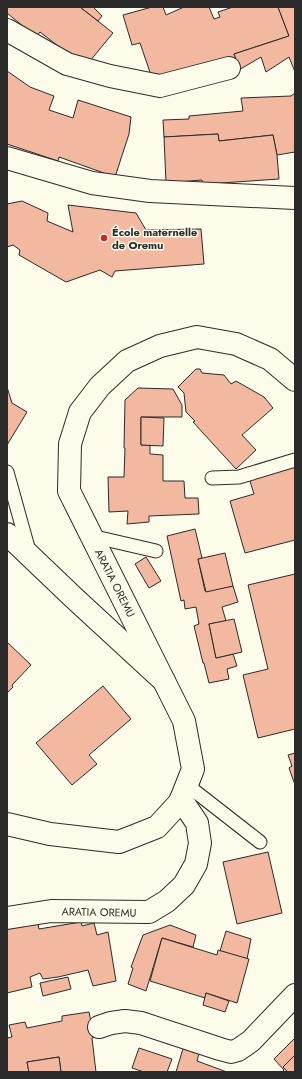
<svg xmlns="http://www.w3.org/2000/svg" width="302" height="1079" font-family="Jost,sans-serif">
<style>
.building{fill:#f2b8a0;stroke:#2b2b2b}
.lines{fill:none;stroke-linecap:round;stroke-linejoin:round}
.service-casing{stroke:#2b2b2b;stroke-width:15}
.minor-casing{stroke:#2b2b2b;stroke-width:24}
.secondary-casing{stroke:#2b2b2b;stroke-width:24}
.service{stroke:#fdfbea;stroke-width:13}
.minor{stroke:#fdfbea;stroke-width:22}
.secondary{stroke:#fdfbea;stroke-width:22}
.poi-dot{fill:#c62828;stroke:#fdfbea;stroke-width:1.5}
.labels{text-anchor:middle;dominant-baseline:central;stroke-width:3;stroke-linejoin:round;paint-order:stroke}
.poi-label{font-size:11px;font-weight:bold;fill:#2b2b2b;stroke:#fdfbea;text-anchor:start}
.street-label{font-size:11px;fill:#2b2b2b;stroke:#fdfbea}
</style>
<rect width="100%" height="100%" fill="#fdfbea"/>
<g class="building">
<polygon points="7,7 80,7 113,33 85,67 40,32 36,37 7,13"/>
<polygon points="80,7 93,7 102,16 98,21"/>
<polygon points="152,7 163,7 166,15 184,7 209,7 214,19 220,17 218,12 233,7 278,7 289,36 234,54 236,59 234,60 153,81 140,43 132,45 123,15"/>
<polygon points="278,7 295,7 295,72 289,57 266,72 261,57 237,71 234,60 236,59 234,54 289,36"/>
<polygon points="7,71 30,87 54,96 49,110 73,118 78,100 131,117 129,134 115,177 59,157 58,161 7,144"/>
<polygon points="295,93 295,152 277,155 273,135 219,141 218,134 164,137 163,120 189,119 189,116 243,111 241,98 291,96"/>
<polygon points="218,134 219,141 273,135 277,155 279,179 221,183 222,190 203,191 202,180 166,183 164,137"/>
<polygon points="22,201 48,213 47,221 73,232 68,205 136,213 146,230 201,229 204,264 115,271 112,277 100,270 66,282 19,255 20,250 13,245 7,247 7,204"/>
<polygon points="196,369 200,369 202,373 224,375 231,384 236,381 264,397 273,408 242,435 256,450 236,469 193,422 195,421 186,412 184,393 178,387"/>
<polygon points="7,387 12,403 27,412 7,445"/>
<polygon points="138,388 173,389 182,405 182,417 141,417 141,445 150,445 150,454 163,455 163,481 184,481 185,498 198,498 199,514 149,516 149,522 127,524 128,511 109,512 108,477 124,477 125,448 124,448 125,400"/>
<polygon points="141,417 164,418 163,446 141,445"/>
<polygon points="295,466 295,540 245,553 230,501 254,494 249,478"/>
<polygon points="195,529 202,558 198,559 205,591 233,586 238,602 222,607 226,621 209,624 216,658 233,654 237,666 227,669 229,679 209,683 204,663 203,663 194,626 199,624 196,607 185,609 184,600 181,601 167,536"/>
<polygon points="225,553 233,586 206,592 198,559"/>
<polygon points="146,557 161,581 149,588 135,564"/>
<polygon points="295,574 295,729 258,738 243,675 268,669 248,585"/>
<polygon points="234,619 242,652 216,658 209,624"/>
<polygon points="7,642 31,665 12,685 13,687 7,693"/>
<polygon points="103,686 131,719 89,755 97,764 72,785 36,743"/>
<polygon points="295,753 295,785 289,768 292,766 288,755"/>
<polygon points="268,852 282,913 237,924 223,862"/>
<polygon points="37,920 39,929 81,922 82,926 94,923 97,935 108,932 116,981 93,986 88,970 58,977 43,979 40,973 30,977 32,987 7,993 7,926"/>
<polygon points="170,925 196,935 193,947 162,938 146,991 128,984 133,968 131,967 143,935"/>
<polygon points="226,931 251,939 247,959 220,951"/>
<polygon points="162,938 217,955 218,950 249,959 237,1003 206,993 205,998 150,981"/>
<polygon points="68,977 71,989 43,996 40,983"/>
<polygon points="206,993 229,1001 225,1012 203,1005"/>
<polygon points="89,1012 94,1037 92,1038 96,1072 61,1072 59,1057 27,1062 29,1072 7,1072 7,1038 12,1037 9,1025 25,1022 27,1028 62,1021 62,1016"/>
<polygon points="295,1038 295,1055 283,1067 288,1072 282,1072 284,1070 274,1059"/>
<polygon points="185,1042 200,1050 197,1061 227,1072 176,1072"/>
<polygon points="139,1048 172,1059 167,1072 144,1072 132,1068"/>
<polygon points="295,1055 295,1072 288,1072 283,1067"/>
<polygon points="59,1057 61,1072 29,1072 27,1062"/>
</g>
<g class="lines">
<g class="service-casing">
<g id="service">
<polyline points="7,472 29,551"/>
<polyline points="212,478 239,477 295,460"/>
<polyline points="91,536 156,551"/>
<polyline points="187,785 260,842"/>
</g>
</g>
<g class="minor-casing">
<g id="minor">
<polyline points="7,30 67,64 110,76 160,86 229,68"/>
<polyline points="7,158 92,183 150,191 295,198"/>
<polyline points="7,534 73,597 164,681"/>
<polyline points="7,918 51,911 149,912 167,901 184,885 196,864 200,843 197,823 181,799"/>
<polyline points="99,1027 111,1023 125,1021 141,1023 220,1049 231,1052 238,1050 251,1041 295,995"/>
</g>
</g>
<g class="secondary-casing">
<polyline id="secondary" points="7,824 50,834 119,842 157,827 180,802 193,769 184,721 69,491 70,444 80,412 100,386 127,361 160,346 197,337 236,344 270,359 295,380"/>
</g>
<use href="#service" class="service"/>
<use href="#minor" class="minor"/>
<use href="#secondary" class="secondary"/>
</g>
<circle class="poi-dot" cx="104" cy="238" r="4"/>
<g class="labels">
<g class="poi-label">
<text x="112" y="232">École maternelle<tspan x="112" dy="13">de Oremu</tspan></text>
</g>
<g class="street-label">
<text transform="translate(115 583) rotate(63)">ARATIA OREMU</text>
<text transform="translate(99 912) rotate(1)">ARATIA OREMU</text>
</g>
</g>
<rect width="302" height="1079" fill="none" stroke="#2b2b2b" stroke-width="16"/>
</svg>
